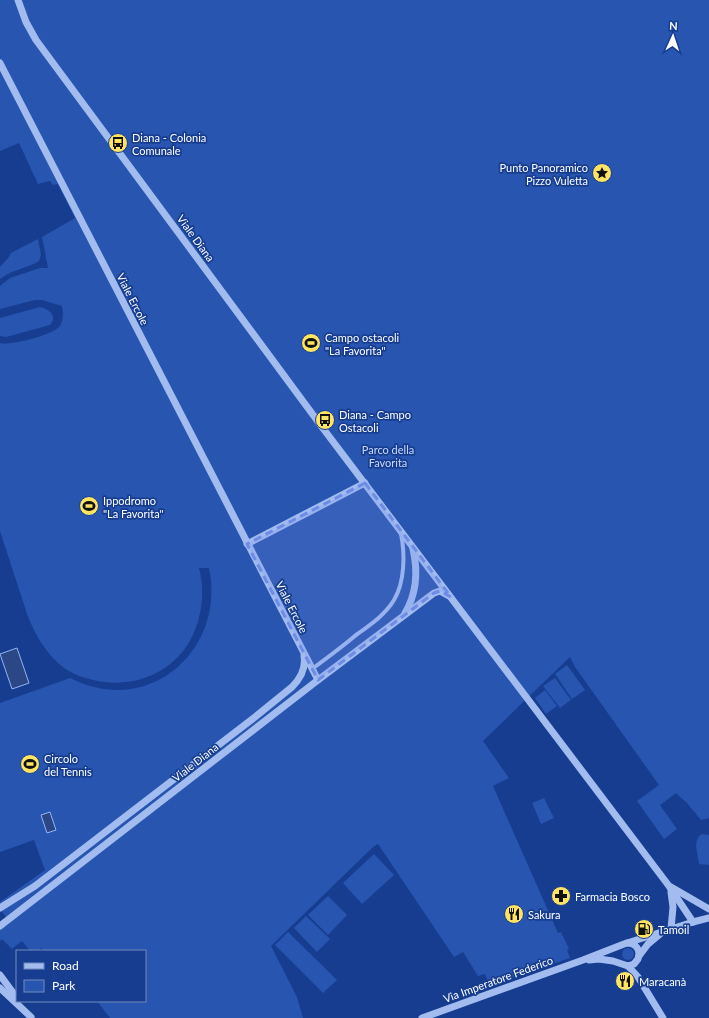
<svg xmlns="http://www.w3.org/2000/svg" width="709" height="1018" font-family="Lato,sans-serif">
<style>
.green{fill:#2855af}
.water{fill:#2b4786;stroke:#94b5f3}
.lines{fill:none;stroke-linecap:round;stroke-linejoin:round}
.minor{stroke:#a2bcf0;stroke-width:4}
.tertiary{stroke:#a2bcf0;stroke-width:7}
.marked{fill:#6c8ce6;fill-opacity:0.2;stroke:#6c8ce6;stroke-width:3;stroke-dasharray:8 5;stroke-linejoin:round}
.labels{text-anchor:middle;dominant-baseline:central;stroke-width:3.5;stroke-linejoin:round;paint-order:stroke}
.poi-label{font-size:11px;fill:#fff;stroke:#163d90;text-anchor:start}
.street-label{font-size:11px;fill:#fff;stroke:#163d90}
.park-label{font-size:11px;fill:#c9dafc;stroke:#163d90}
</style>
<rect width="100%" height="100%" fill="#163d90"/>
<g class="green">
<path d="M0 0H709V818L701 820 687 803 676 793 660 805 677 829 664 839 637 801 659 785 575 667 570 657 483 741 509 778 493 786 558 933 561 932 569 949 567 950 570 958 490 986 485 974 478 976 463 952 454 957 378 844 373 847 271 946 297 997 303 1018H110L97 1001H145V951H45L40 948 39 951H30L22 941 12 949 2 939 0 941V928L9 921 0 909V902L45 870 34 840 0 852V703L70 678C148 718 226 651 209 568H199C203 582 203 599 200 613 191 662 146 690 98 681 87 679 74 675 64 668 46 654 35 635 27 614L0 531V343C10 346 52 335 59 327 64 321 63 312 62 306L42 300H35L0 309V286L10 278 40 268H48L42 237 75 218 58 184 53 185 50 181 38 184 19 143 0 151Z"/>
<path d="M38 239 41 255 39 261C26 269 13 269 0 279V267L9 257 11 253Z"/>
<path d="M40 307C49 309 58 316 50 325L6 337 0 336V318Z"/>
<polygon points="567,665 585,690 572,699 555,674"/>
<polygon points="555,678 571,700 560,708 543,686"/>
<polygon points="545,690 557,706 546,714 535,698"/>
<polygon points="544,798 554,818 541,824 532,803"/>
<path d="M702 834 709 835V865L699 864C698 854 692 839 702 834Z"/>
<polygon points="374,854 394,875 362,904 343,883"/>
<polygon points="328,896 347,915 328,935 308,915"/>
<polygon points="306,916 330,939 317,952 294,928"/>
<polygon points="288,932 337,980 323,993 275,945"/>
<circle cx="628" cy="954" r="6"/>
</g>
<g class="water">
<polygon points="17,648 29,683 12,689 0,654"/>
<polygon points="50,812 56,830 47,833 41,815"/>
</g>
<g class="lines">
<path class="minor" d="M312 669C327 658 342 647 356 635 370 625 385 615 394 600 405 582 405 553 401 534"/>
<g class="tertiary">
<polyline points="18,0 26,22 36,40 322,427 669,886 693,922"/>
<polyline points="0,63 318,680"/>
<polyline points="247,544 365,483"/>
<path d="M405 613C417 593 418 571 413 549"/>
<polyline points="671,887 709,909"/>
<path d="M0 908 35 886 255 717 292 687C301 678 306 668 304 656"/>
<polyline points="0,926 318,680 434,593 440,591 449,596"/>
<polyline points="671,929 673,907 671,892"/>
<polyline points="639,956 648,944 660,934"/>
<path d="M589 960 599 959 613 961 628 966 634 964 638 959C641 950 636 943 627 943"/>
<polyline points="628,966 638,977 663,1018"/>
<polyline points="0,975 17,998"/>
<polyline points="0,988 31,1017"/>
<polyline points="422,1018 583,960 624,944 693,922 709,918"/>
</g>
</g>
<path class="marked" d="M365 483 451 597 440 591 434 593 318 680 247 544Z"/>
<defs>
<g id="bus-disc" transform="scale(1)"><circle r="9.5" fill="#ffe462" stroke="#163d90"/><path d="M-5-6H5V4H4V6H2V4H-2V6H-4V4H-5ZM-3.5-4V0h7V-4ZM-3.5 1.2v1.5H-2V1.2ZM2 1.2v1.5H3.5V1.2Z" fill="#111"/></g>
<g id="sight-disc" transform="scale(1)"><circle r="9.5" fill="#ffe462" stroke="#163d90"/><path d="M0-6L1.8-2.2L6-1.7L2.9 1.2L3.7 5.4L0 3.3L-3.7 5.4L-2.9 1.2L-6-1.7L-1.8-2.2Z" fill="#111"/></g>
<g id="stadium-disc" transform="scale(1)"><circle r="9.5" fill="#ffe462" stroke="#163d90"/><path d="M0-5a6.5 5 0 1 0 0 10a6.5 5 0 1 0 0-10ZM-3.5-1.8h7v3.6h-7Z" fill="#111"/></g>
<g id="pharmacy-disc" transform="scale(1)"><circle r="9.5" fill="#ffe462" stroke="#163d90"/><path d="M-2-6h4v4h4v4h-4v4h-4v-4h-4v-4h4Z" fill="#111"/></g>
<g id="restaurant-disc" transform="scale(1)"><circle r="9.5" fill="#ffe462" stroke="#163d90"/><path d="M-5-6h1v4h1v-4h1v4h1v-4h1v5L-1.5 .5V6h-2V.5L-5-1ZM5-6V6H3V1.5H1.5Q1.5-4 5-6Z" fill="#111"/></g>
<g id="fuel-disc" transform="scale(1)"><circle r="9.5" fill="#ffe462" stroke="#163d90"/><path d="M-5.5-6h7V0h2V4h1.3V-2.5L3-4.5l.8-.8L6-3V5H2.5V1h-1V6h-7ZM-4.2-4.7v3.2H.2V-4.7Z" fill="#111"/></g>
</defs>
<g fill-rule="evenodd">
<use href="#bus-disc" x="118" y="143"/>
<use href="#sight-disc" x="602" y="173"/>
<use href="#stadium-disc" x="311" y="343"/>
<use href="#bus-disc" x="325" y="420"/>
<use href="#stadium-disc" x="89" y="506"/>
<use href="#stadium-disc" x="30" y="764"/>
<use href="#pharmacy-disc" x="561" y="896"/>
<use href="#restaurant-disc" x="514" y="914"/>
<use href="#fuel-disc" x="644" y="929"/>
<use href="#restaurant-disc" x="625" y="981"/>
</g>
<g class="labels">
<g class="poi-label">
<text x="132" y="137">Diana - Colonia<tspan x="132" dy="13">Comunale</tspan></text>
<text x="588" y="167" text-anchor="end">Punto Panoramico<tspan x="588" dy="13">Pizzo Vuletta</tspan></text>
<text x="325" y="337">Campo ostacoli<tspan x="325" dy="13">"La Favorita"</tspan></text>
<text x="339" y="414">Diana - Campo<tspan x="339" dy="13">Ostacoli</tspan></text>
<text x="103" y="500">Ippodromo<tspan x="103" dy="13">"La Favorita"</tspan></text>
<text x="44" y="758">Circolo<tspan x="44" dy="13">del Tennis</tspan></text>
<text x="575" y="896">Farmacia Bosco</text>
<text x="528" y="914">Sakura</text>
<text x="658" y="929">Tamoil</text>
<text x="639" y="981">Maracanà</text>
</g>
<g class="street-label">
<text transform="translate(196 238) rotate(54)">Viale Diana</text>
<text transform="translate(133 299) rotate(63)">Viale Ercole</text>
<text transform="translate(292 607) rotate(63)">Viale Ercole</text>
<text transform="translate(195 762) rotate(-38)">Viale Diana</text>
<text transform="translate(498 979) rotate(-20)">Via Imperatore Federico</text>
</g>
<g class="park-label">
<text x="388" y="449">Parco della<tspan x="388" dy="13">Favorita</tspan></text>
</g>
</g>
<rect x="16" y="950" width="130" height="52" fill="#163d90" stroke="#738bbc"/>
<rect x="24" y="963" width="20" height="6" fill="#a2bcf0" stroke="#738bbc"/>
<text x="52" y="970" font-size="12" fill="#ffffff">Road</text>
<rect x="24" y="980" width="20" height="12" fill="#2855af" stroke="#738bbc"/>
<text x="52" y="990" font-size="12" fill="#ffffff">Park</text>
<g transform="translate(673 36) rotate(3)" stroke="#163d90" stroke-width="3" paint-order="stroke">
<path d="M0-3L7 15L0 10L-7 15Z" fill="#ffffff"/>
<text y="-6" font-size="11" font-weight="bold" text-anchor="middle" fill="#ffffff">N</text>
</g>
</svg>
